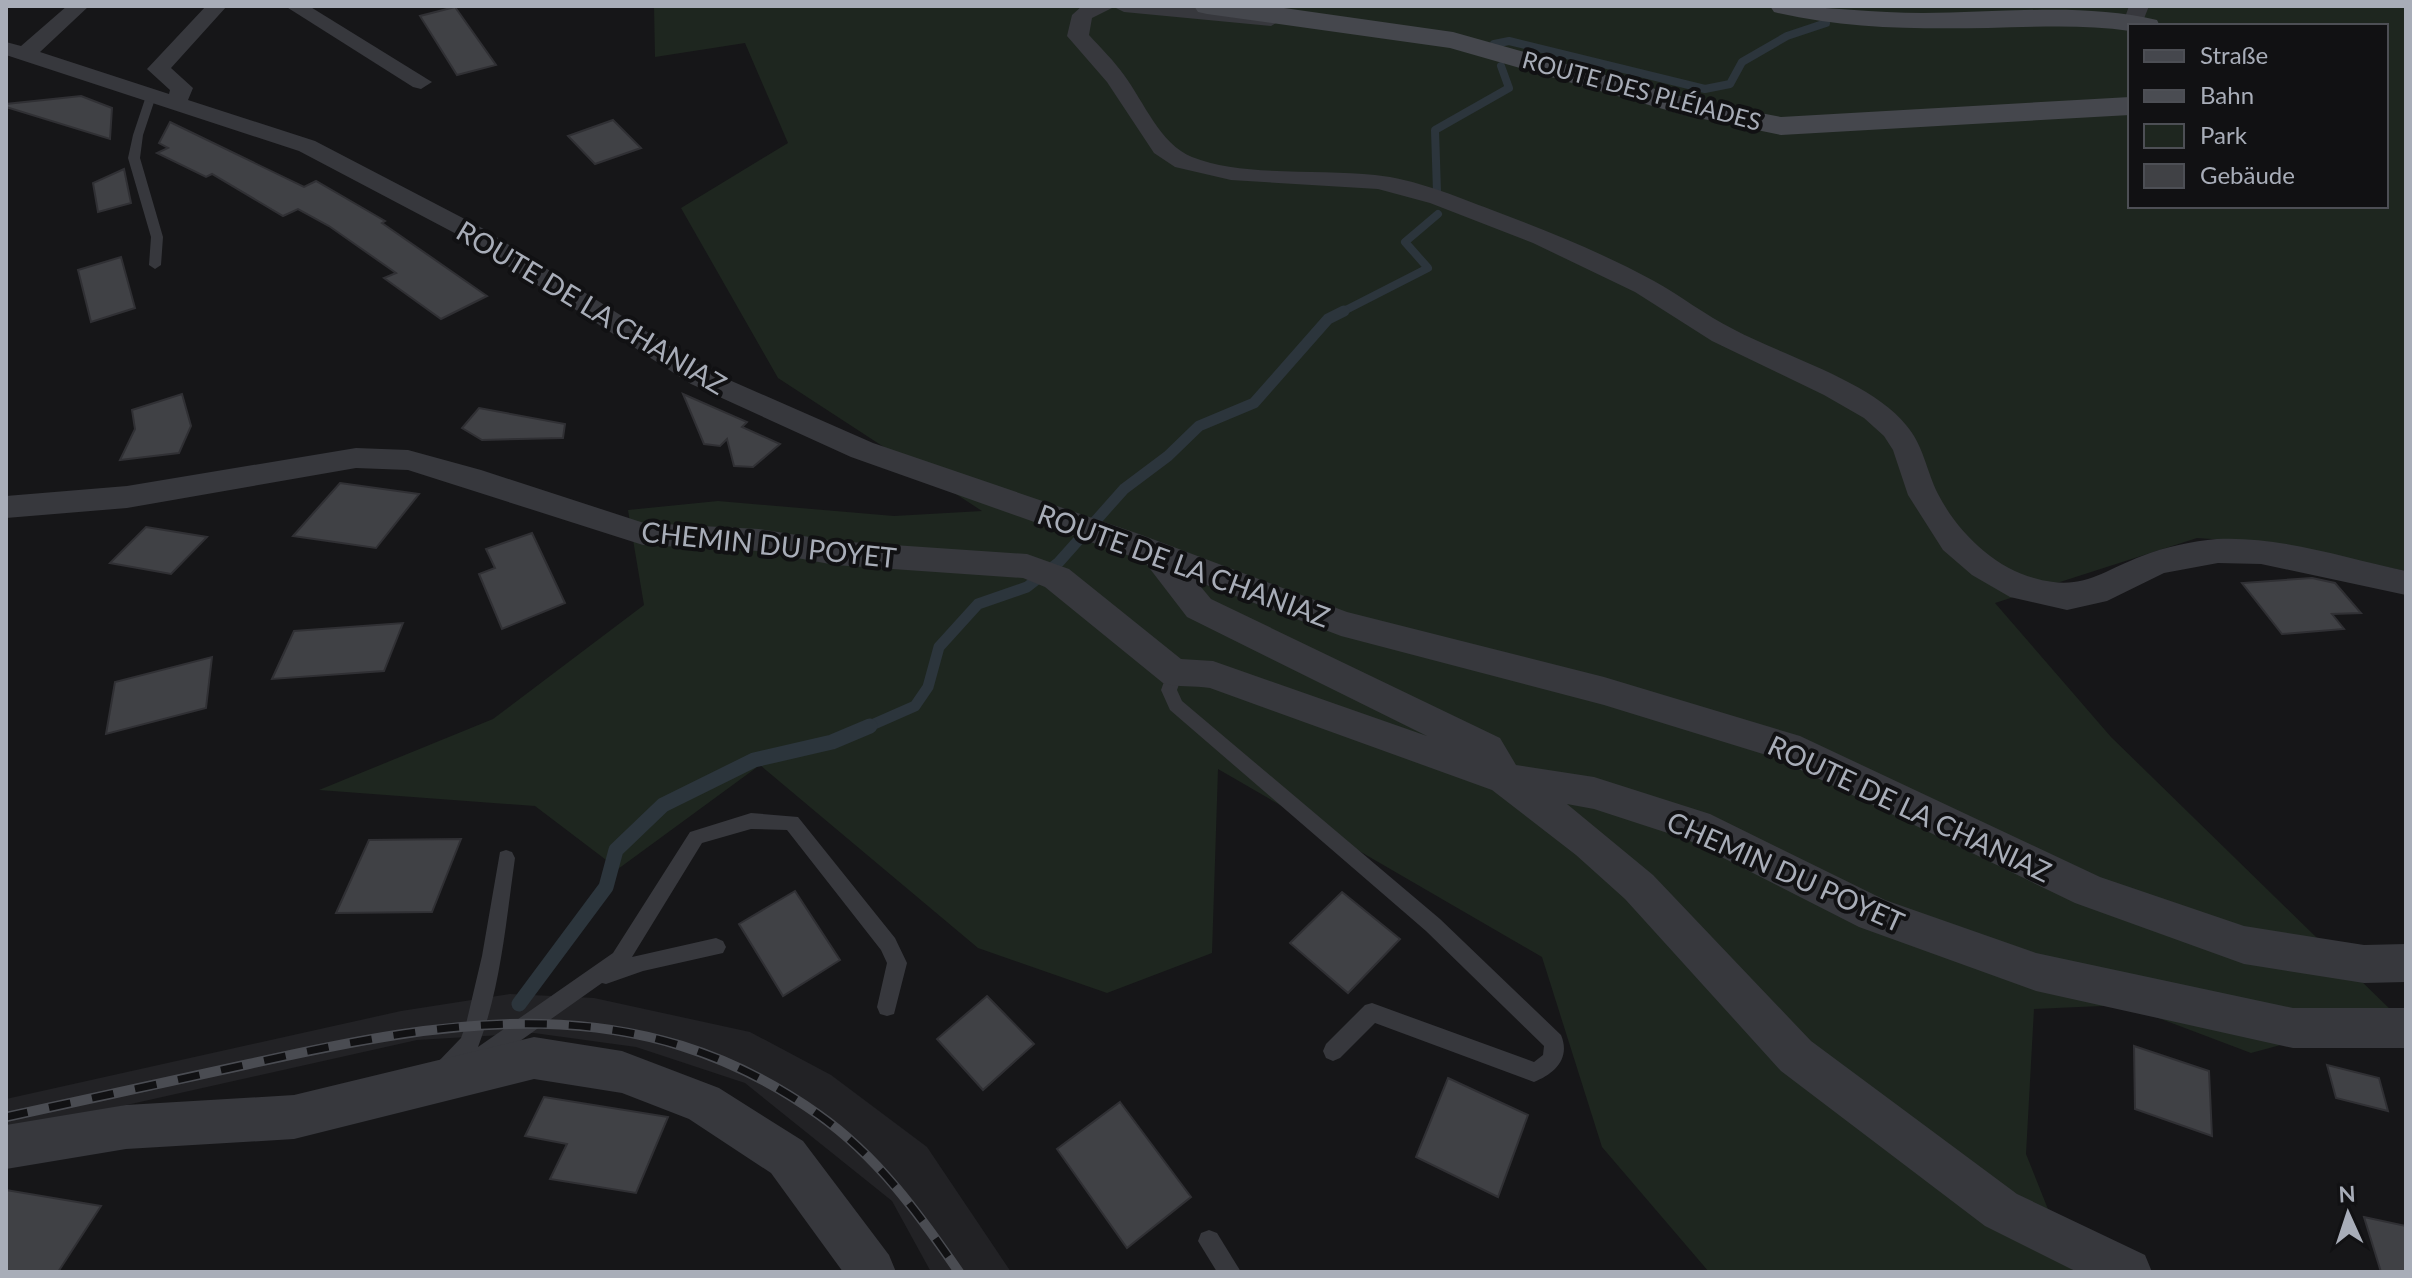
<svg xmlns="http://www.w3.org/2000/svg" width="2412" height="1278" font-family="Lato,sans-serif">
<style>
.built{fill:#222225}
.green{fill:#1e261f;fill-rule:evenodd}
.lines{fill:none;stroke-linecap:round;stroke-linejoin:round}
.stream-far2{stroke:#2c353c;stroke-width:8}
.stream-far1{stroke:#2c353c;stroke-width:11}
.stream{stroke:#2c353c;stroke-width:15}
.building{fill:#404145;stroke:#303034;stroke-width:2}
.lane{fill:#37383d;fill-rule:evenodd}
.street{fill:#37383d;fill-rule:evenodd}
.secondary{fill:#45474d;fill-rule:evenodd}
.rail-casing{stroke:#4a4c52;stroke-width:10}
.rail{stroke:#111113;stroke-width:7;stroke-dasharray:22;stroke-linecap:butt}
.labels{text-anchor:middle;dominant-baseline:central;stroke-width:8;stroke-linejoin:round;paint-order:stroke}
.far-street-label{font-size:24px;fill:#a8adb8;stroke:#111113}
.street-label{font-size:28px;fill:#a8adb8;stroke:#111113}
</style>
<rect width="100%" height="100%" fill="#161618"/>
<polygon class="built" points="510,994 594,998 750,1032 831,1075 927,1147 1011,1272 931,1272 892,1201 745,1083 636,1047 534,1033 417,1040 6,1132 6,1099 401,1011"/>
<path class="green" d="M654 6H2406V571L2267 543 2197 538 1995 603 2111 737 2395 1014 2251 1053 2124 1005 2034 1009 2026 1154 2073 1272H1709L1602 1147 1542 957 1218 769 1212 953 1107 993 978 948 760 765 618 869 535 806 319 790 493 719 644 605 628 510 718 501 894 516 982 511 778 378 681 208 788 143 745 43 655 57ZM2130 26H2386V206H2130Z"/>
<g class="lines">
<g class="stream-far2">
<polyline points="1494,44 1509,41 1705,89 1730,84 1742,62 1787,36 1826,23"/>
<polyline points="1437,192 1435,130 1509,88 1501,66"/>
<polyline points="1340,313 1428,268 1405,242 1438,214"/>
</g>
<polyline class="stream-far1" points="865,728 915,706 928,687 939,647 978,604 1027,587 1059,562 1124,489 1168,456 1199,426 1254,403 1328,319 1344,311"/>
<polyline class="stream" points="519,1004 606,887 616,850 663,805 754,760 832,742 870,726"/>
</g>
<g class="building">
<polygon points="455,7 496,65 457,75 420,16"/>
<polygon points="81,96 112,108 110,139 6,107 6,104"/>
<polygon points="613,120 641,148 595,164 568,136"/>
<polygon points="170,122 304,187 316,181 385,221 382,223 487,296 441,319 384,278 396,273 329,226 298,209 283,216 212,174 206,177 157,153 168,148 159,143"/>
<polygon points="124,169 131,203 98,212 93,183"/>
<polygon points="121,257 135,308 91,322 78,270"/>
<polygon points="182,394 191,426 179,453 120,460 135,429 132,410"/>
<polygon points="683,394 747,422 742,427 780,444 753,467 734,466 727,439 720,446 704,444"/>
<polygon points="479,408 565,424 563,438 482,440 462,428"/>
<polygon points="340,483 419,494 376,548 293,536"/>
<polygon points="146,527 207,537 171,574 110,563"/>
<polygon points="532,533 565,603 502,629 479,574 495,568 486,549"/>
<polygon points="2312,578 2335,583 2361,613 2332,614 2344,629 2282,634 2242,583"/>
<polygon points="403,623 384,671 272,679 294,631"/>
<polygon points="212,657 206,708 106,734 115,682"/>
<polygon points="461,839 432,912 336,913 369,840"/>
<polygon points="795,891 840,960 783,996 739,924"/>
<polygon points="1342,892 1400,939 1348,993 1290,943"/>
<polygon points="987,996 1034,1044 983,1090 937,1039"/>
<polygon points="2134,1046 2209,1071 2212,1136 2135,1109"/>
<polygon points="2327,1065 2379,1078 2388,1111 2336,1098"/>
<polygon points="1448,1078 1528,1115 1498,1197 1416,1157"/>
<polygon points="544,1097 668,1117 636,1193 550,1179 567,1144 525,1136"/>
<polygon points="1120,1102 1191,1197 1127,1248 1057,1149"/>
<polygon points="6,1190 101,1206 58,1272 6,1272"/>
<polygon points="2364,1217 2406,1226 2406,1272 2381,1272"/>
</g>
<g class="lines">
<g class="lane">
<polygon points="151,93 156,96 143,135 140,158 163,237 161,265 155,269 149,265 151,237 128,158 133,135 146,96"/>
<path d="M1175 667 1181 668 1183 673 1177 690 1182 701 1440 919 1561 1035C1571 1059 1554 1074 1534 1082L1375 1023 1340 1058 1333 1061 1326 1058 1323 1051 1326 1044 1365 1005 1372 1003 1534 1062 1543 1055 1544 1046 1426 931 1170 710 1161 690 1169 668Z"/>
<path d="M751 813 798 817 895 938 907 963 894 1014 887 1016 880 1014 877 1007 887 963 881 950 787 830 751 829 702 843 632 957 716 938 723 941 726 947 723 953 643 971 606 984 602 983 486 1065 479 1068 472 1065 469 1058 450 1078 443 1081 436 1078 433 1071 436 1064 461 1038 466 1024 482 956 500 852 506 850 512 852 515 858C506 921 501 987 478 1047L613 953 690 832Z"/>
<polygon points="1209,1230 1217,1233 1241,1272 1217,1272 1198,1241 1201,1233"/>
</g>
<g class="street">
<path d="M67 6H89L40 52 169 94 170 90 147 69 206 6H227L171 68 193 88 188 100 315 141 482 228 711 372 873 443 1139 534 1347 612 1604 677 1800 736 2100 877 2244 926 2364 945 2406 944V982L2364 983 2244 964 2075 903 1776 758 1604 705 1341 636 1196 581 1211 599 1500 738 1516 765 1594 777 1710 814 1885 900 2036 953 2293 1008H2406V1048H2293L2036 991 1859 927 1686 839 1594 809 1567 804 1653 875 1811 1041 2017 1194 2145 1255 2152 1272H2077L1985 1226 1781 1071 1625 899 1576 855 1492 790 1210 688C1194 685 1178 688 1163 683L1045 587 1023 578 835 565 759 551 643 545 408 470 356 468 127 508 6 518V496L127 486 356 448 408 450 481 470 644 523 759 529 835 541 1027 554 1069 569 1181 659 1213 661 1427 736 1187 617 1144 561 851 457 691 384 464 238 299 151 6 55V42L21 46Z"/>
<polygon points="285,6 309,6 432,82 421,89 413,87"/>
<path d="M1082 6H1189L1278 16 1281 20 1271 26 1124 12 1114 7 1092 18 1089 35C1101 48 1114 61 1124 75 1144 102 1160 144 1192 157 1241 177 1321 169 1375 175 1415 179 1455 196 1492 210 1547 231 1603 253 1654 281 1681 296 1705 315 1733 329 1783 356 1871 381 1906 425 1924 446 1926 470 1938 494 1957 531 1993 567 2034 578 2082 592 2100 572 2142 556 2165 547 2192 541 2217 539 2280 536 2345 558 2406 571V595L2261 564 2218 563 2164 573 2107 601 2067 610 2010 597 1972 575 1943 550 1908 495 1893 450 1884 436 1864 418 1824 395 1712 341 1635 292 1533 243 1430 203 1378 189 1231 180 1175 167 1154 153 1107 82 1067 36 1072 15Z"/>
<polygon points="2129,6 2149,6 2141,26 2130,26 2130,28 2123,23"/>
<polygon points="534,1037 622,1051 719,1088 803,1141 889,1255 896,1272 843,1272 771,1173 689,1119 622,1093 534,1079 294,1139 126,1149 6,1169 6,1125 126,1105 294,1095"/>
</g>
<g class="secondary">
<polygon points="1194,6 1270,6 1453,32 1698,101 1781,117 2130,97 2130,115 1781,135 1684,115 1450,48 1207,14 1198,12"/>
<path d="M1770 6C1821 6 1872 13 1923 13 2000 13 2082 2 2157 20L2160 26H2130V31C2083 24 2035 27 1988 28 1916 29 1845 29 1774 12Z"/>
</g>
<g class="rail-casing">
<path id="rail" d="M6 1117C87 1099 168 1082 249 1064 451 1019 637 985 819 1115 877 1156 919 1214 959 1272"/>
</g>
<use href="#rail" class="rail"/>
</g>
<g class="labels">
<g class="far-street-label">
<text transform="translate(1642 90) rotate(15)">ROUTE DES PLÉIADES</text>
</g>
<g class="street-label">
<text transform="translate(592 307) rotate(31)">ROUTE DE LA CHANIAZ</text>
<text transform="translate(769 544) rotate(6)">CHEMIN DU POYET</text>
<text transform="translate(1184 565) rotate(20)">ROUTE DE LA CHANIAZ</text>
<text transform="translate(1910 808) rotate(25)">ROUTE DE LA CHANIAZ</text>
<text transform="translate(1786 871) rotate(24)">CHEMIN DU POYET</text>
</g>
</g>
<rect width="2412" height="1278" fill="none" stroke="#a8adb8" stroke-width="16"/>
<rect x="2128" y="24" width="260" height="184" fill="#111113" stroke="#4d4f55" stroke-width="2"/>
<rect x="2144" y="50" width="40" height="12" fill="#45474d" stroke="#4d4f55" stroke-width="2"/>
<text x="2200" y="64" font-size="24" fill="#a8adb8">Straße</text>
<rect x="2144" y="90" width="40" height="12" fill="#4a4c52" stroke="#4d4f55" stroke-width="2"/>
<text x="2200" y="104" font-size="24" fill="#a8adb8">Bahn</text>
<rect x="2144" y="124" width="40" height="24" fill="#1e261f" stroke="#4d4f55" stroke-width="2"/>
<text x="2200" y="144" font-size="24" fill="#a8adb8">Park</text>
<rect x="2144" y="164" width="40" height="24" fill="#404145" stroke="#4d4f55" stroke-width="2"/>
<text x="2200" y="184" font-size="24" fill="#a8adb8">Gebäude</text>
<g transform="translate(2348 1214) rotate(357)" stroke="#111113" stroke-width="6" paint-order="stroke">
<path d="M0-6L14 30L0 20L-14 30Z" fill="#a8adb8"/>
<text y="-12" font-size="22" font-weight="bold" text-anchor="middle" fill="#a8adb8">N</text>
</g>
</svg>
